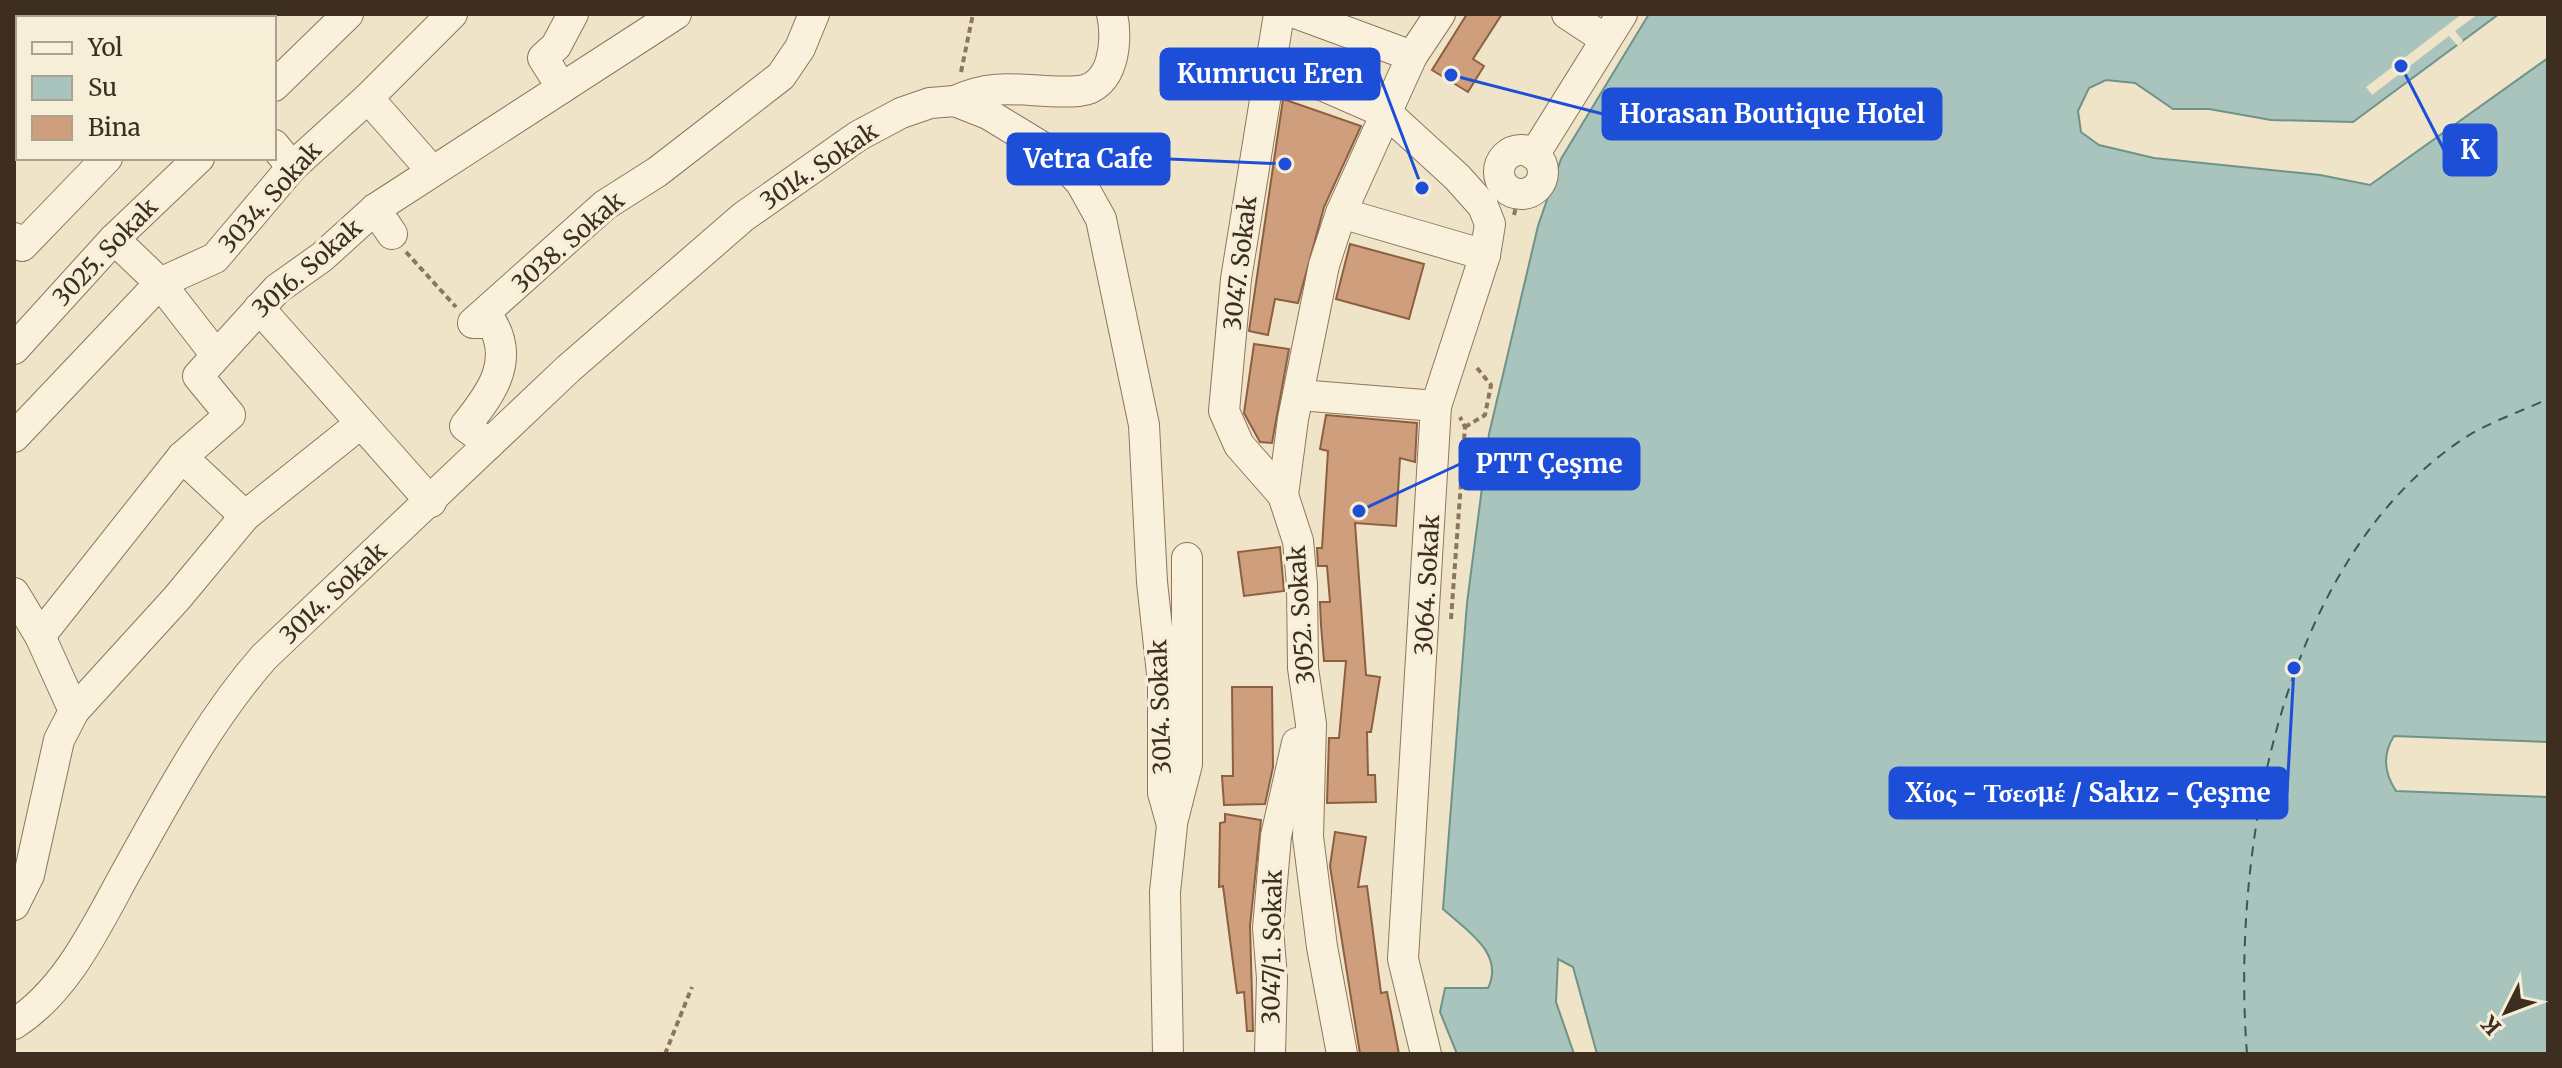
<svg xmlns="http://www.w3.org/2000/svg" width="2562" height="1068" font-family="Merriweather,serif">
<style>
.water{fill:#a9c4bc;stroke:#6f938a;stroke-width:2}
.pier{fill:#f0e4c8}
.lines{fill:none;stroke-linecap:round;stroke-linejoin:round}
.ferry{stroke:#2f5d5a;stroke-width:2;stroke-dasharray:10 8;stroke-linecap:butt}
.building{fill:#cf9f7d;stroke:#8d5f41;stroke-width:2}
.minor-casing{stroke:#8d765c;stroke-width:32}
.path{stroke:#8d765c;stroke-width:4;stroke-dasharray:6 4;stroke-linecap:butt}
.minor{stroke:#faf1dc;stroke-width:30}
.labels{text-anchor:middle;dominant-baseline:central;stroke-width:7;stroke-linejoin:round;paint-order:stroke}
.street-label{font-size:24px;fill:#3d2e20;stroke:#f7eed8}
.leader{fill:none;stroke:#1d4ed8;stroke-width:3}
.callout-dot{fill:#1d4ed8;stroke:#f7eed8;stroke-width:3}
.callout{fill:#1d4ed8;stroke:#1d4ed8;stroke-width:3}
.callout-label{font-size:26px;text-anchor:middle;font-weight:bold;fill:#fff}
</style>
<rect width="100%" height="100%" fill="#f0e4c8"/>
<path class="water" d="M1649 14H2499L2353 122 2271 120 2209 109H2173L2135 83 2106 80 2089 88 2078 111 2081 132 2099 145 2154 158 2320 175 2370 185 2548 58V742L2394 736C2382 755 2384 773 2396 791L2548 797V1054H1597L1573 967 1558 959 1556 1002 1574 1054H1457L1440 1012 1445 988H1488C1505 953 1466 930 1443 909L1467 603 1489 434 1538 226 1561 159Z"/>
<polygon class="pier" points="2462,14 2478,14 2455,31 2463,41 2458,46 2449,36 2372,95 2366,87"/>
<g class="lines">
<path class="ferry" d="M2247 1054C2231 851 2280 564 2460 441 2486 423 2520 412 2548 399"/>
</g>
<g class="building">
<polygon points="1467,14 1502,14 1473,59 1484,66 1468,92 1432,70"/>
<polygon points="1283,99 1361,126 1324,207 1298,303 1275,299 1268,335 1249,331"/>
<polygon points="1350,244 1424,264 1409,319 1336,299"/>
<polygon points="1254,344 1289,349 1272,443 1260,442 1244,413"/>
<polygon points="1326,415 1417,423 1415,462 1400,458 1396,526 1355,523 1366,675 1380,677 1371,732 1367,732 1368,775 1375,775 1376,802 1327,803 1329,738 1339,738 1346,661 1324,661 1321,625 1320,602 1330,602 1327,566 1318,566 1317,548 1322,548 1328,451 1320,449"/>
<polygon points="1280,547 1284,591 1244,596 1238,552"/>
<polygon points="1232,687 1272,687 1273,767 1265,804 1224,805 1222,776 1233,776"/>
<polygon points="1225,814 1261,820 1250,926 1253,1031 1247,1031 1244,992 1237,993 1223,886 1219,887 1220,823 1225,822"/>
<polygon points="1335,832 1366,837 1358,887 1367,886 1381,993 1387,992 1399,1054 1360,1054 1330,866"/>
</g>
<g class="lines">
<g class="minor-casing">
<g id="minor">
<polyline points="1279,14 1236,279 1224,411 1239,445 1283,495"/>
<polyline points="1298,14 1412,56"/>
<polyline points="1567,14 1605,39"/>
<polyline points="14,34 18,28"/>
<polyline points="1271,63 1388,114 1457,177 1483,206 1490,224 1485,255 1436,406 1403,959 1426,1054"/>
<polyline points="274,86 348,14"/>
<polyline points="562,88 543,58 556,46 573,14"/>
<polyline points="368,98 432,171"/>
<path d="M955 101C1001 79 1032 95 1079 91 1114 88 1118 40 1112 14"/>
<polyline points="274,145 292,167"/>
<circle cx="1521" cy="172" r="22"/>
<polyline points="1534,155 1622,14"/>
<polyline points="375,209 392,234"/>
<polyline points="1341,213 1485,255"/>
<polyline points="14,238 22,246 107,158"/>
<polyline points="114,239 160,283 216,355"/>
<polyline points="259,308 431,502"/>
<polyline points="14,349 114,239 199,158"/>
<polyline points="1299,395 1436,406"/>
<polyline points="14,437 160,283 215,258 292,167 368,98 452,14"/>
<path d="M489 444 465 426C490 395 515 362 492 323H473L605 205 657 172 781 76 800 48 814 14"/>
<polyline points="182,457 245,516"/>
<polyline points="14,593 40,636 74,711"/>
<polyline points="40,636 182,457 230,415 198,376 277,289 322,257 375,209 676,14"/>
<polyline points="1173,819 1187,764 1187,558"/>
<polyline points="14,905 29,875 59,740 74,711 177,598 245,516 360,424"/>
<path d="M14 1024C69 989 98 922 129 867 170 794 208 721 264 657L568 369 743 217 858 136 901 113 930 103 955 101 988 114 1057 156 1081 183 1101 219 1144 425 1152 582 1163 683V793L1172 825 1165 892 1168 1054"/>
<polyline points="1270,1054 1272,978 1268,928 1276,836 1297,743"/>
<polyline points="1342,1054 1322,947 1308,837 1311,724 1303,668 1302,584 1298,541 1283,495 1293,419 1324,265 1341,213 1412,56 1440,14"/>
</g>
</g>
<g class="path">
<polyline points="961,72 973,14"/>
<polyline points="1514,215 1519,194"/>
<polyline points="406,252 456,307"/>
<polyline points="1465,427 1485,415 1491,385 1477,368"/>
<polyline points="1451,619 1465,427 1460,417"/>
<polyline points="665,1054 692,987"/>
</g>
<use href="#minor" class="minor"/>
</g>
<g class="labels">
<g class="street-label">
<text transform="translate(819 166) rotate(-34)">3014. Sokak</text>
<text transform="translate(270 197) rotate(-48)">3034. Sokak</text>
<text transform="translate(568 242) rotate(-41)">3038. Sokak</text>
<text transform="translate(105 252) rotate(-46)">3025. Sokak</text>
<text transform="translate(1240 263) rotate(-83)">3047. Sokak</text>
<text transform="translate(307 268) rotate(-41)">3016. Sokak</text>
<text transform="translate(1427 585) rotate(-87)">3064. Sokak</text>
<text transform="translate(333 593) rotate(-43)">3014. Sokak</text>
<text transform="translate(1301 615) rotate(-94)">3052. Sokak</text>
<text transform="translate(1160 707) rotate(-92)">3014. Sokak</text>
<text transform="translate(1272 947) rotate(-89)">3047/1. Sokak</text>
</g>
</g>
<path class="leader" d="M1422 188L1379 74M1451 75L1603 114M2401 66L2444 150M1285 164L1169 159M1359 511L1460 464M2294 668L2287 793"/>
<g class="callout-dot">
<circle cx="1422" cy="188" r="8"/>
<circle cx="1451" cy="75" r="8"/>
<circle cx="2401" cy="66" r="8"/>
<circle cx="1285" cy="164" r="8"/>
<circle cx="1359" cy="511" r="8"/>
<circle cx="2294" cy="668" r="8"/>
</g>
<g class="callout">
<rect x="1161" y="49" width="218" height="50" rx="8"/>
<rect x="1603" y="89" width="338" height="50" rx="8"/>
<rect x="2444" y="125" width="52" height="50" rx="8"/>
<rect x="1008" y="134" width="161" height="50" rx="8"/>
<rect x="1460" y="439" width="179" height="50" rx="8"/>
<rect x="1890" y="768" width="397" height="50" rx="8"/>
</g>
<g class="callout-label">
<text x="1270" y="83">Kumrucu Eren</text>
<text x="1772" y="123">Horasan Boutique Hotel</text>
<text x="2470" y="159">K</text>
<text x="1088" y="168">Vetra Cafe</text>
<text x="1549" y="473">PTT Çeşme</text>
<text x="2088" y="802">Χίος - Τσεσμέ / Sakız - Çeşme</text>
</g>
<rect width="2562" height="1068" fill="none" stroke="#3d2e20" stroke-width="32"/>
<rect x="16" y="16" width="260" height="144" fill="#f7eed8" stroke="#ada18e" stroke-width="2"/>
<rect x="32" y="42" width="40" height="12" fill="#faf1dc" stroke="#ada18e" stroke-width="2"/>
<text x="88" y="56" font-size="24" fill="#3d2e20">Yol</text>
<rect x="32" y="76" width="40" height="24" fill="#a9c4bc" stroke="#ada18e" stroke-width="2"/>
<text x="88" y="96" font-size="24" fill="#3d2e20">Su</text>
<rect x="32" y="116" width="40" height="24" fill="#cf9f7d" stroke="#ada18e" stroke-width="2"/>
<text x="88" y="136" font-size="24" fill="#3d2e20">Bina</text>
<g transform="translate(2506 1012) rotate(228)" stroke="#f7eed8" stroke-width="6" paint-order="stroke">
<path d="M0-6L14 30L0 20L-14 30Z" fill="#3d2e20"/>
<text y="-12" font-size="22" font-weight="bold" text-anchor="middle" fill="#3d2e20">K</text>
</g>
</svg>
